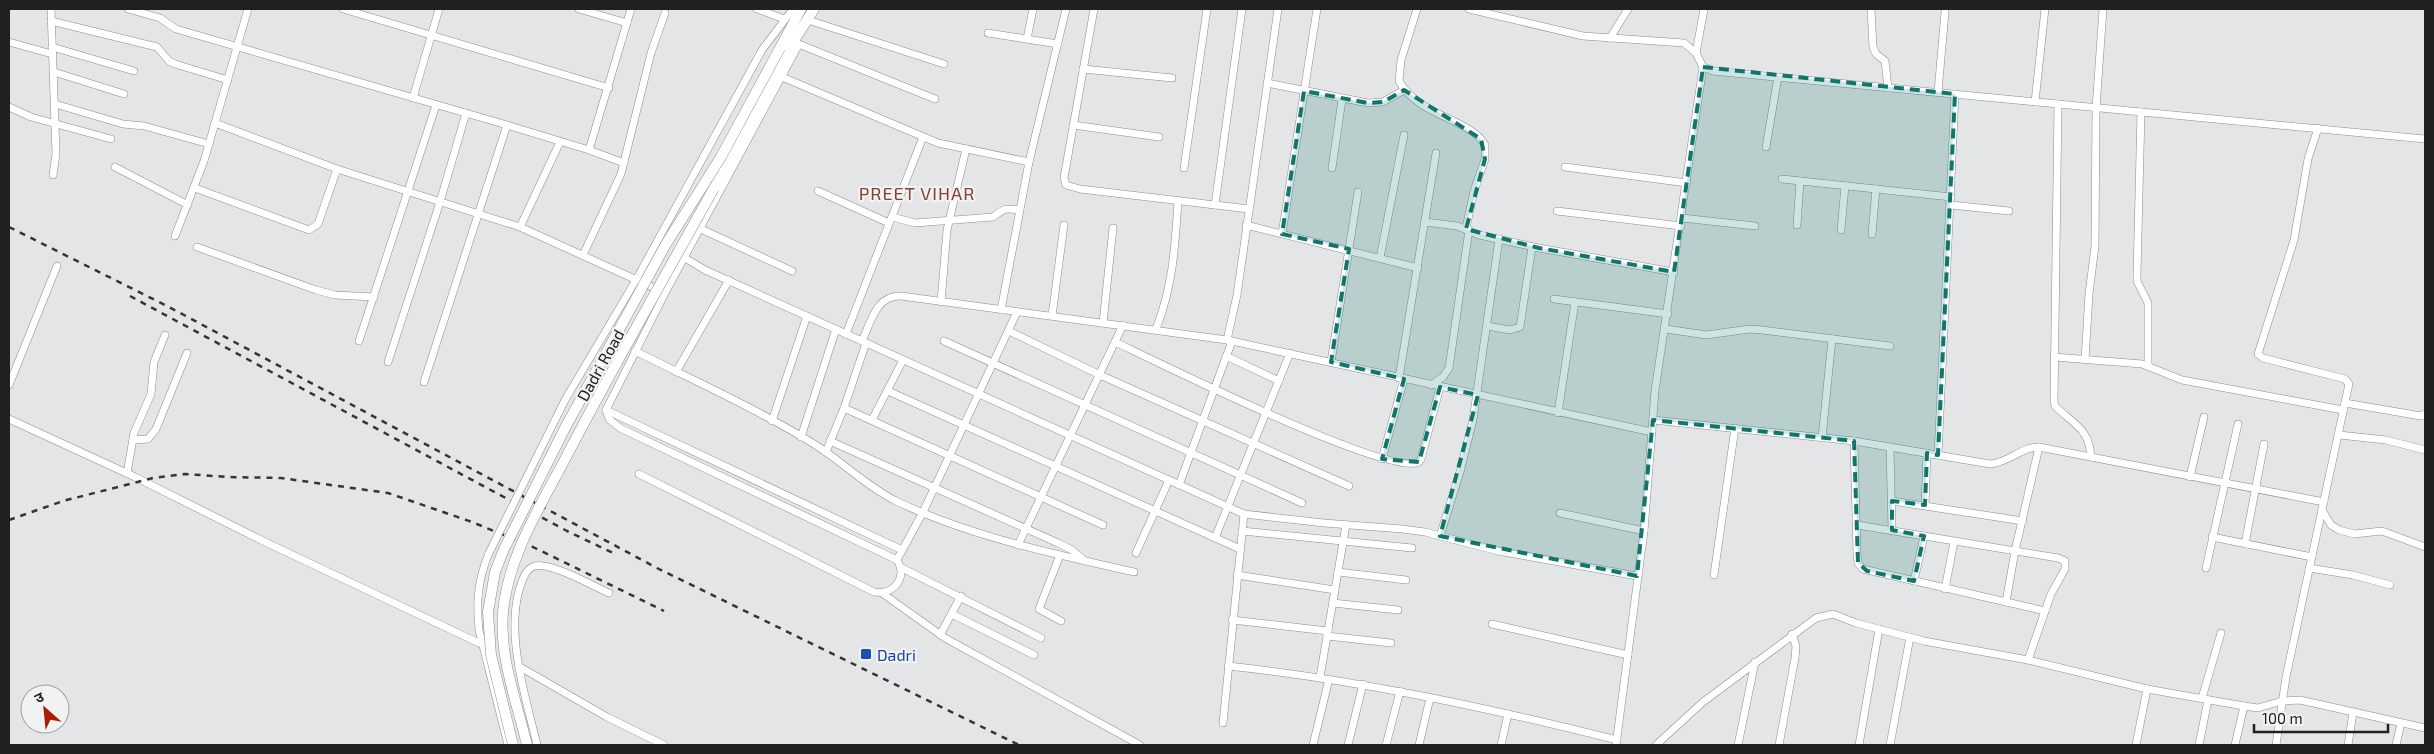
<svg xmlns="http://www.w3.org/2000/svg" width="2434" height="754" font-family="'Exo 2','Noto Sans Devanagari',sans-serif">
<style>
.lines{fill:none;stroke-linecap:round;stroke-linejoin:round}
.street-casing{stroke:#8b8c8e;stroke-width:8}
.secondary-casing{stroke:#8b8c8e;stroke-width:11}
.street{stroke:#fff;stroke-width:7}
.secondary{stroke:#fff;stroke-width:10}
.rail{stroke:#353536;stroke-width:2.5;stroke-dasharray:6 6;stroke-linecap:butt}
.street-bridge-casing{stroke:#8b8c8e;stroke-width:8;stroke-linecap:butt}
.secondary-bridge-casing{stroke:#8b8c8e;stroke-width:11;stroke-linecap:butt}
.street-bridge{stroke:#fff;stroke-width:7}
.secondary-bridge{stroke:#fff;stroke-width:10}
.marked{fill:#0f766e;fill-opacity:0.2;stroke:#0f766e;stroke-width:4;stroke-dasharray:10 6;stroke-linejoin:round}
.transit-dot{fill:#1a4fb4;stroke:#f0f2f4;stroke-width:2}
.labels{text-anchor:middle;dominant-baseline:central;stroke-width:4.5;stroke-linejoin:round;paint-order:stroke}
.street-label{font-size:16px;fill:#202021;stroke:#f0f2f4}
.transit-label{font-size:16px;fill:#164399;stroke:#f0f2f4;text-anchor:start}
.neighbourhood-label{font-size:18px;letter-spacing:1px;fill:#874032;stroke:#f0f2f4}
</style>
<rect width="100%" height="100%" fill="#e3e5e6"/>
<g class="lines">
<g class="street-casing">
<g id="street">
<polyline points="51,9 56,154 53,175"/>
<polyline points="128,9 160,18 176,29 507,125 589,150 624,163"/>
<polyline points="343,9 609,88"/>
<polyline points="579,9 627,23"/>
<polyline points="757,9 784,19"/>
<polyline points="1094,9 1064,178 1066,185 1080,189 1249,209"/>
<path d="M1417 9 1401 60 1399 81C1419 117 1470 118 1485 145V159L1474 191 1466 228"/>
<polyline points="1469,9 1583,36 1684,43 1696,53 1703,67 1713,71 2425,139"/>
<polyline points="1871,9 1873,47 1876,54 1885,61 1888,88"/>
<polyline points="808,20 944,64"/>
<polyline points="51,21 157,47 169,61 175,64 228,80"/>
<polyline points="988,33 1058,44"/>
<polyline points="1610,38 1628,9"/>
<polyline points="1027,39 1033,9"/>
<polyline points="9,42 52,54"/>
<polyline points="796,43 935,99"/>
<polyline points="52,47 134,71"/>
<polyline points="1696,53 1704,9"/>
<polyline points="1083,69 1172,78"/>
<polyline points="54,72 124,94"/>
<polyline points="782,77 938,143 1029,162"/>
<polyline points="1267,83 1368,103 1383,102 1404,90"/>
<polyline points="1938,92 1945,12"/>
<polyline points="413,98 439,9"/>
<polyline points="2035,102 2045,9"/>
<polyline points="55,104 123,124 144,126 209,144"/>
<path d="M2058 104 2054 401 2055 406C2074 425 2089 428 2091 457"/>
<polyline points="9,107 31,117 111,139"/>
<polyline points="2141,112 2137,275 2137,281 2148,303 2148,366"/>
<polyline points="215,123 337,169 520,227 661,291"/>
<polyline points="1073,125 1159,137"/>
<polyline points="1766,147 1778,77"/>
<polyline points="589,150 631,9"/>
<polyline points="115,167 188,205"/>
<polyline points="1565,167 1687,183"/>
<polyline points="1184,168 1207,9"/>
<polyline points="1332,168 1342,100"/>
<polyline points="1782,179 1951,197"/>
<polyline points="195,188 309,230 318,224 337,169"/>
<polyline points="818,191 889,223"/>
<polyline points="1215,205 1242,9"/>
<polyline points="1951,205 2009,211"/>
<polyline points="1557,211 1681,226"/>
<path d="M892 217 915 223 993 217C1005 208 1004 208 1019 210"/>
<polyline points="1682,218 1755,226"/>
<polyline points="1425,222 1457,226 1479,235 1539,248 1674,272"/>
<polyline points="1246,225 1418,268"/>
<polyline points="1797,225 1800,181"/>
<polyline points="520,227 560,142"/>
<polyline points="701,229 792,271"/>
<polyline points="1841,230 1845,186"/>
<polyline points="1282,234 1317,9"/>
<polyline points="1872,234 1876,189"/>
<polyline points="175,236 204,161 248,9"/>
<polyline points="197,247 316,290 335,295 374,297"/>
<polyline points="583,255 621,174 651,53 665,13"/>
<polyline points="685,258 705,270 1244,514 1324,523 1402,529 1425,532 1498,551 1637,576"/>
<polyline points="1380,258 1404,135"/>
<polyline points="1554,299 1668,314"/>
<polyline points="941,302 947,230 966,149"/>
<polyline points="1001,310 1029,162 1066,9"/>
<polyline points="1052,316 1064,225"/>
<polyline points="1103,323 1113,228"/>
<polyline points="1487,326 1510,330 1520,327 1532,247"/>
<path d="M1156 329C1173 286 1175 247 1178 201"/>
<polyline points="1666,329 1706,335 1750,329 1762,330 1890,346"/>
<polyline points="1009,331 1100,375 1349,486"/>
<polyline points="846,334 923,137"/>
<polyline points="1227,340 1237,295 1278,9"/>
<polyline points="359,341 436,105"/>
<path d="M862 341C871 322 876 295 901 296L1227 340 1652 432"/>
<polyline points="944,341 1302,503"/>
<path d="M1115 342C1155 361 1391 478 1419 462L1421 459 1440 387"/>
<path d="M635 351C695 381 757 409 814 444 843 462 867 487 898 502 972 537 1055 554 1134 572"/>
<polyline points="1226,356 1279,381"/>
<polyline points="2054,357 2142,364 2182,380 2343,410"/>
<polyline points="2085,360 2089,294 2095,246 2096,108 2103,9"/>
<polyline points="388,362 440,202 466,113"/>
<polyline points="1331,362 1358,192"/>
<polyline points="676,372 729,280"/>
<polyline points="1399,378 1436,153"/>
<polyline points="424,382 507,125"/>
<polyline points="9,385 57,266"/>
<polyline points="1431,385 1443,377 1449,368 1469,230"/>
<polyline points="888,391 1240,549"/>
<polyline points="565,400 636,280 762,50 793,9"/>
<polyline points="2345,403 2421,416 2425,414"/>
<polyline points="844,408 1103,525"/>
<polyline points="606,410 902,550"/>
<polyline points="1558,413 1575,302"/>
<polyline points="9,419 135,477 263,541 479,643"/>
<polyline points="872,420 903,360"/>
<path d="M1653 420 1854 441 1990 464C2008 463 2021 447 2039 447L2324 502"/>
<polyline points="772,421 807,316"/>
<polyline points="2339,435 2386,440 2425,450"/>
<polyline points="801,437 836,329"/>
<polyline points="1822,438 1832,339"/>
<polyline points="133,440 148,439 156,429 187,353"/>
<polyline points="830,441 1058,543 1072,550 1085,561"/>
<polyline points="1854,441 1857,554 1858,563 1863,569 2045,611"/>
<polyline points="1890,447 1892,530"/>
<polyline points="826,452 844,408 866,343"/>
<polyline points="1938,455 1955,94"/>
<polyline points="1382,459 1404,379"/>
<polyline points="127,473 134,433 151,394 154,362 165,335"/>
<path d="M639 474 874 592C894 595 908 578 897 560L620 428 609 419 606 410 665 293 799 44"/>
<polyline points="2190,477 2204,417"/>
<polyline points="1179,485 1232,341"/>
<polyline points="1892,501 2023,521"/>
<polyline points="1925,505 1927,453"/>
<polyline points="2322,510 2331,525 2339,530 2354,534 2382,531 2425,547"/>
<polyline points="1560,513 1644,531"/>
<polyline points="1857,525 2058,558 2065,561 2065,569 2051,594 2028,660"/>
<polyline points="1242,531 1412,548"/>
<polyline points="1440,536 1460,472 1473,420 1499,239"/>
<polyline points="2212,537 2312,557"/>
<polyline points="1215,538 1290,353"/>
<polyline points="2245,544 2264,444"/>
<polyline points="1018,545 1123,325"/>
<path d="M489 553C478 579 476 602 479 630L508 745"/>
<polyline points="1136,553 1169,480"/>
<polyline points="1060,555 1039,609 1061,621"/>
<polyline points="897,560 923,512 1017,312"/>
<polyline points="902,568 1041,638"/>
<polyline points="2206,568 2238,424"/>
<polyline points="2309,568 2353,575 2390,585"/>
<polyline points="1338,572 1406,580"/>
<polyline points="1237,575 1335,590"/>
<polyline points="1714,575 1735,428"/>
<polyline points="1914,581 1924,536"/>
<polyline points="1945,589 1954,542"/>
<polyline points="882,593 945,638 1140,745"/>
<polyline points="2006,602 2015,551 2039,447"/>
<polyline points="1333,603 1398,610"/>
<polyline points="952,614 1034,655"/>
<polyline points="1232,620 1328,631"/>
<polyline points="1492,624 1628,655"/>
<polyline points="940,635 961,596"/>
<polyline points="1327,636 1391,643"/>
<path d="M1228 666C1359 680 1489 708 1617 740"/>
<polyline points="520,667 607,717 664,745"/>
<polyline points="1320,677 1346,525"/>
<polyline points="2202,698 2221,633"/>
<polyline points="1223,723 1244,514"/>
<path d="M537 745C526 698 505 635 520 587 523 579 525 569 535 566 551 562 593 586 609 593"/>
<polyline points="1313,745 1329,679"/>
<polyline points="1348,745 1363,684"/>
<polyline points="1386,745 1400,691"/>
<polyline points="1419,745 1430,698"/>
<polyline points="1501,745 1508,714"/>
<polyline points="1616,745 1644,531 1655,391 1703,67"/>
<polyline points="1656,745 1703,702 1816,618 1833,614 1856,623 1924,641 2028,660 2147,689 2244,706 2258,708 2282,701 2300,700 2425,728"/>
<polyline points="1738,745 1755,662"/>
<polyline points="1779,745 1795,658 1796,646 1792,634"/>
<polyline points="1859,745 1879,629"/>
<polyline points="1890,745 1910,637"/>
<polyline points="2136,745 2147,689"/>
<polyline points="2199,745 2208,700"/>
<polyline points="2235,745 2244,706"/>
<polyline points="2276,745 2286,677 2349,384 2345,379 2263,358 2258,354 2294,240 2308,159 2318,128"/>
<polyline points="2348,745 2353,713"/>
<polyline points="2396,745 2401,723"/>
</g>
</g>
<g class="secondary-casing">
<g id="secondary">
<polyline points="780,48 801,9"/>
<polyline points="714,188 786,53 814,9"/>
</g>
</g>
<use href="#street" class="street"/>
<use href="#secondary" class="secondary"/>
<g class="rail">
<polyline points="9,227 169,307 657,568 1019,745"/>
<polyline points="130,296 567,531 613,553"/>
<polyline points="9,520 63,501 153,478 185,474 228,477 281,478 388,493 472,522 533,547 664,611"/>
</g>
<g class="street-bridge-casing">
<polyline id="street-bridge" points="489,553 565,400"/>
</g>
<g class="secondary-bridge-casing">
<g id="secondary-bridge">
<polyline points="513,745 491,655 488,612 495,572 504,549 565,428 666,244 721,157 780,48"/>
<path d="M527 745C517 703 499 656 503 612 508 558 538 510 563 463 611 370 663 280 714 188"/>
</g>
</g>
<use href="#street-bridge" class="street-bridge"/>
<use href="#secondary-bridge" class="secondary-bridge"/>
</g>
<path class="marked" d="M1703 67 1955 94 1938 455 1927 453 1925 505 1892 501V530L1924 536 1914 581 1867 571 1858 563 1854 441 1653 420 1637 576 1440 536 1478 395 1440 387 1419 462 1382 459 1404 379 1331 362 1349 249 1282 234 1304 91 1368 103 1383 102 1404 90 1481 139 1485 159 1466 229 1539 248 1674 272Z"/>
<rect class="transit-dot" x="860" y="648" width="12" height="12" rx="2.5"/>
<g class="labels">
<g class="street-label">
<text transform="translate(600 365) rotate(-61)">Dadri Road</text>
</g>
<g class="transit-label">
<text x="877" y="654">Dadri</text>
</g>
<g class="neighbourhood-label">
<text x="917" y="193">PREET VIHAR</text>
</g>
</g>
<rect width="2434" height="754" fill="none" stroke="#202021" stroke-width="20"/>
<g transform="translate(45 709) rotate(333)"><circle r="24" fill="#f0f2f4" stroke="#9d9ea0"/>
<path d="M0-4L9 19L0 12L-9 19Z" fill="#aa1c00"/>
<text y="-8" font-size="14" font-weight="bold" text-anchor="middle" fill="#202021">उ</text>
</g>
<path d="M2254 724v8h134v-8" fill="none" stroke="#202021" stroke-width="2.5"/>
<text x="2262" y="724" font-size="15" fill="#202021" stroke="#f0f2f4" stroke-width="4" paint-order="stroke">100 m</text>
</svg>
